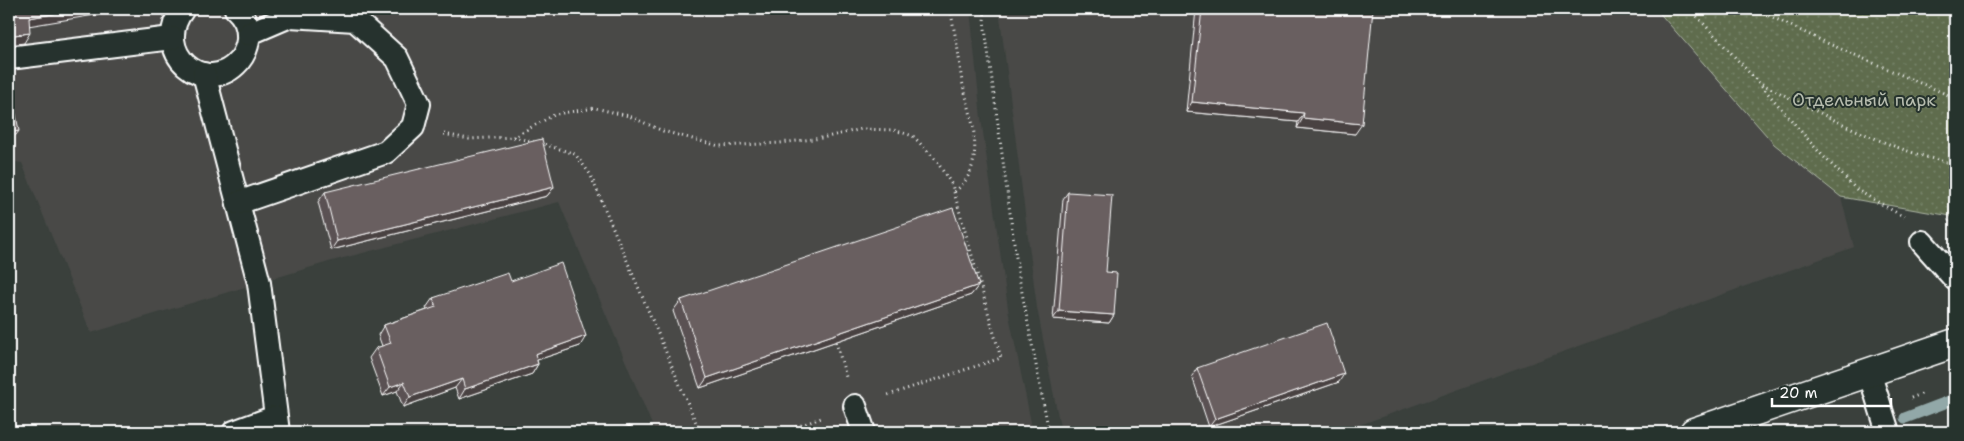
<svg xmlns="http://www.w3.org/2000/svg" width="1964" height="441" font-family="'Shantell Sans',sans-serif">
<style>
.built{fill:#484947}
.park{fill:url(#park-dots);stroke:#aeb6a6}
.lines{fill:none;stroke-linecap:round;stroke-linejoin:round}
.stream{stroke:#92a8a8;stroke-width:11}
.service-casing{stroke:#fff;stroke-width:26}
.secondary-casing{stroke:#fff;stroke-width:31}
.path{stroke:#fff;stroke-width:3;stroke-dasharray:1 4;stroke-linecap:butt}
.service{stroke:#26332d;stroke-width:22}
.secondary{stroke:#26332d;stroke-width:28}
.wall{fill:#5a5153;stroke:#fff}
.shaded-wall{fill:#4a4243;stroke:#fff}
.building{fill:#695e60;stroke:#fff}
.labels{text-anchor:middle;dominant-baseline:central;stroke-width:4;stroke-linejoin:round;paint-order:stroke}
.park-label{font-size:18px;fill:#b7bdaf;stroke:#26332d}
</style>
<defs>
<pattern id="park-dots" width="8" height="8" patternUnits="userSpaceOnUse" patternTransform="scale(1.25)"><rect width="8" height="8" fill="#5e6c4d"/><path d="M2 2h.1M6 6h.1" fill="none" stroke="#768268" stroke-width="1.8" stroke-linecap="round"/></pattern>
</defs>
<rect width="100%" height="100%" fill="#3a403c"/>
<filter id="ink" filterUnits="userSpaceOnUse"><feTurbulence type="fractalNoise" baseFrequency=".02" numOctaves="2"/><feDisplacementMap in="SourceGraphic" scale="10" xChannelSelector="R" yChannelSelector="G"/><feConvolveMatrix kernelMatrix="1 2 1 2 8 2 1 2 1" color-interpolation-filters="sRGB"/></filter>
<g filter="url(#ink)">
<g class="built">
<polygon points="9,9 970,9 981,118 1009,315 1033,432 655,432 559,202 332,261 91,333 22,163 9,161"/>
<polygon points="999,9 1656,9 1774,144 1841,197 1854,247 1340,432 1061,432 1037,308"/>
</g>
<polygon class="park" points="1656,9 1955,9 1955,220 1951,216 1841,197 1774,144"/>
<g class="lines">
<g class="stream">
<polyline points="1905,418 1955,399"/>
<polyline points="1866,432 1873,430"/>
</g>
<g class="service-casing">
<g id="service">
<path d="M183 9C150 52 206 99 239 61 244 55 247 48 248 40 249 28 245 17 236 9"/>
<polyline points="9,58 172,38"/>
<polyline points="204,74 259,283 278,432"/>
<polyline points="238,203 386,152 413,127 419,104 397,58 355,20 290,16 248,34"/>
<polyline points="1922,242 1955,279"/>
<polyline points="1869,372 1888,432"/>
<polyline points="855,406 864,432"/>
<polyline points="234,432 275,417"/>
</g>
</g>
<g class="secondary-casing">
<polyline id="secondary" points="1694,432 1955,343"/>
</g>
<g class="path">
<path d="M951 9C952 23 956 37 958 51 960 62 960 74 963 85 972 118 988 168 954 192"/>
<polyline points="985,9 984,21 1018,272 1049,432"/>
<polyline points="1690,9 1759,83 1819,152 1857,190 1904,217"/>
<polyline points="1755,9 1827,43 1955,98"/>
<path d="M1762 84C1823 114 1889 151 1955 164"/>
<polyline points="444,134 469,139 513,137 534,142"/>
<polyline points="513,137 556,114 595,108 629,116 663,131 719,146 780,143 822,138 862,129 894,130 913,136 936,160 952,185 1001,358 885,396"/>
<polyline points="540,143 575,154 590,174 700,432"/>
<polyline points="1948,221 1955,216"/>
<polyline points="836,342 846,377"/>
<polyline points="1911,398 1924,393"/>
<polyline points="782,432 824,417"/>
</g>
<use href="#service" class="service"/>
<use href="#secondary" class="secondary"/>
</g>
<g class="wall">
<polygon points="1196,9 1373,9 1355,134 1297,128 1298,122 1186,112"/>
<polygon points="554,187 547,196 331,250 318,202 325,192"/>
<polygon points="1068,192 1106,272 1114,315 1109,323 1053,319 1063,199"/>
<polygon points="511,281 580,346 537,360 538,364 532,374 459,399 455,388 403,407 397,391 383,396 369,358 376,348 382,346 378,335 384,325 427,310 426,308 433,298"/>
<polygon points="979,285 971,295 700,388 673,311 681,300"/>
<polygon points="1197,368 1339,382 1209,427 1192,376"/>
</g>
<g class="shaded-wall">
<polygon points="82,9 116,9 113,12 22,27 29,18"/>
<polygon points="30,33 24,43 9,45 9,37 14,35"/>
<polygon points="1192,102 1304,113 1298,122 1186,112"/>
<polygon points="1303,118 1362,124 1355,134 1297,128"/>
<polygon points="19,131 16,135 9,137 9,133"/>
<polygon points="554,187 547,196 331,250 337,241"/>
<polygon points="979,285 971,295 700,388 707,378"/>
<polygon points="1059,311 1114,315 1109,323 1053,319"/>
<polygon points="586,336 580,346 528,363 535,354"/>
<polygon points="538,364 532,374 459,399 465,389"/>
<polygon points="1344,374 1339,382 1209,427 1215,419"/>
<polygon points="462,379 455,388 403,407 410,397"/>
<polygon points="404,382 397,391 383,396 390,387"/>
</g>
<g class="building">
<polygon points="9,9 82,9 29,18 30,33 14,35 9,37"/>
<polygon points="1202,9 1373,9 1362,124 1303,118 1304,113 1192,102"/>
<polygon points="9,89 11,89 19,131 9,133"/>
<polygon points="542,139 554,187 337,241 325,192"/>
<polygon points="1068,192 1112,195 1106,272 1117,273 1114,315 1059,311"/>
<polygon points="953,208 979,285 707,378 681,300"/>
<polygon points="561,263 586,336 535,354 538,364 465,389 462,379 410,397 404,382 390,387 376,348 391,343 384,325 436,307 433,298 508,273 511,281"/>
<polygon points="1327,323 1344,374 1215,419 1197,368"/>
<polygon points="630,426 632,432 611,432"/>
</g>
</g>
<g class="labels">
<g class="park-label">
<text x="1864" y="100">Отдельный парк</text>
</g>
</g>
<rect width="1964" height="441" fill="none" stroke="#26332d" stroke-width="30"/>
<rect x="15" y="15" width="1934" height="411" fill="none" stroke="#fff" stroke-width="2" filter="url(#ink)"/>
<path d="M1772 398v8h119v-8" fill="none" stroke="#ffffff" stroke-width="2.5"/>
<text x="1779" y="398" font-size="15" fill="#ffffff" stroke="#26332d" stroke-width="4" paint-order="stroke">20 m</text>
</svg>
